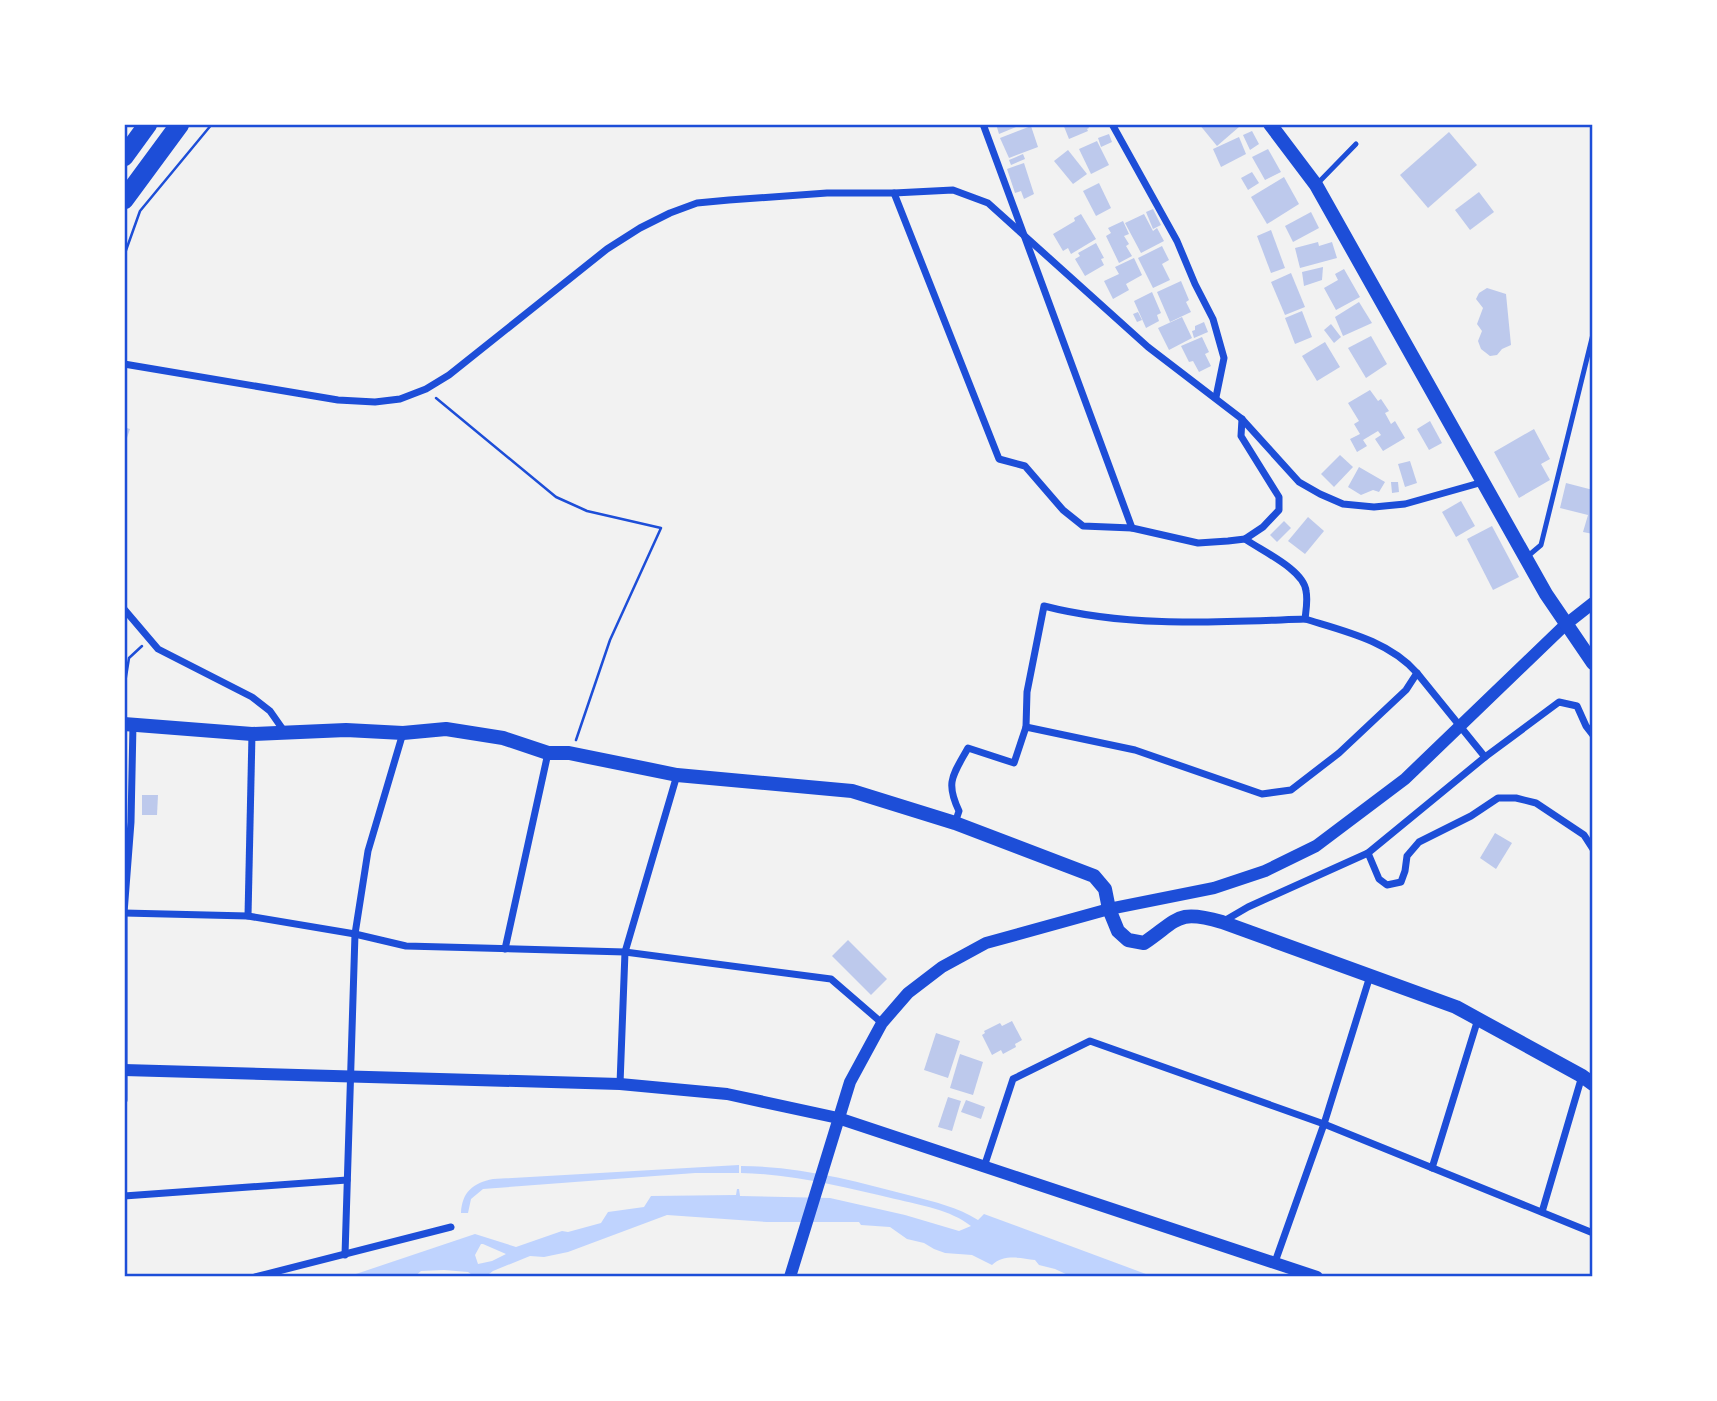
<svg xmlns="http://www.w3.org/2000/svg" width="1717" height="1401" font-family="Montserrat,sans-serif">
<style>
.water{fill:#bfd3fe;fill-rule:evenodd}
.building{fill:#bdc9ec}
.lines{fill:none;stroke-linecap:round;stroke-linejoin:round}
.path{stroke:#1d4ed8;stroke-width:2.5}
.service{stroke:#1d4ed8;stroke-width:5}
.minor{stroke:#1d4ed8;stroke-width:7}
.tertiary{stroke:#1d4ed8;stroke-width:12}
.secondary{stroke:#1d4ed8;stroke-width:14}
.motorway{stroke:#1d4ed8;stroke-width:19}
.neatline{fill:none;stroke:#1d4ed8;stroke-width:2.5}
</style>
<rect width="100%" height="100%" fill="#f2f2f2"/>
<g class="water">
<path d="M739 1165V1173H695L483 1189 471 1199 468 1213H461C462 1192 473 1183 493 1179Z"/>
<path d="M741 1166C799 1166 856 1181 912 1196 935 1202 957 1207 978 1220L984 1214 1154 1277 1070 1276 1055 1269 1039 1265 1035 1260C1020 1258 1004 1254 992 1265L972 1255 945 1253 934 1249 924 1243 907 1239 890 1227 861 1225 859 1222H767L667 1215 568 1252 544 1257 530 1256 493 1271 485 1277H475L468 1272 444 1270 421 1271 414 1277H347L475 1234 516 1247 562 1231 568 1232 601 1223 608 1212 644 1207 651 1196 736 1195 737 1189H739L740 1196 830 1198 905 1215 959 1231 971 1226C951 1210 920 1205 895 1199 844 1187 794 1174 741 1173ZM481 1244H483L506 1254 492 1261 478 1264 475 1255Z"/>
</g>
<g class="building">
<polygon points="996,124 1015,124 1016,127 999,134"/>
<polygon points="1063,124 1087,124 1089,128 1087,129 1088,131 1069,139"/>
<polygon points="1199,124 1237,124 1239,127 1217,146"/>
<polygon points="1031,126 1038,147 1009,158 1000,138"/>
<polygon points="1252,131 1259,144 1250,150 1243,135"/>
<polygon points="1449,132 1477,165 1428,208 1400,175"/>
<polygon points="1109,134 1112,142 1101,147 1098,138"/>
<polygon points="1239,137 1246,154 1221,167 1213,149"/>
<polygon points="1097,141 1109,165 1091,174 1079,149"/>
<polygon points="1268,149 1281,172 1265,180 1252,157"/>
<polygon points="1068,150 1087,174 1073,184 1054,161"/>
<polygon points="1023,154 1025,159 1011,165 1009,160"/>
<polygon points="1024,163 1034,194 1024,199 1021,191 1015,193 1007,169"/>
<polygon points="1252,172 1259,183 1248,190 1241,178"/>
<polygon points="1284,177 1299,204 1267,224 1251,197"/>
<polygon points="1099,183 1111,208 1096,216 1083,191"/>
<polygon points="1479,192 1494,212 1470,230 1455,210"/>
<polygon points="1153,209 1161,225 1153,229 1146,212"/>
<polygon points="1311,212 1319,228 1293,242 1285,226"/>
<polygon points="1081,214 1096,239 1071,254 1068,248 1063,251 1053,234 1075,221 1074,218"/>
<polygon points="1144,214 1153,231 1157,228 1164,241 1141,253 1125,223"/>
<polygon points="1123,221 1129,234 1124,236 1129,244 1126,246 1132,256 1119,263 1106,236 1111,233 1108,228"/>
<polygon points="1271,230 1285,268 1271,273 1257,236"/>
<polygon points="1318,242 1319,246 1332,242 1337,258 1300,268 1295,248"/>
<polygon points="1096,243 1104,258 1101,259 1104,265 1085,276 1075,259 1080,256 1078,253"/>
<polygon points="1162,246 1169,260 1162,264 1170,280 1153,288 1138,258"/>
<polygon points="1134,258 1142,275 1126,284 1129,290 1113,299 1104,281 1119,274 1115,267"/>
<polygon points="1323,267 1322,280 1304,286 1302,272"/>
<polygon points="1344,269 1360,297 1336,310 1324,288 1338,280 1335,274"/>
<polygon points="1291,273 1305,307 1285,315 1271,282"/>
<polygon points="1181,281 1189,300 1186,302 1191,312 1170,322 1157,292"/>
<polygon points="1487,288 1506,294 1511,345 1502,349 1497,355 1490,356 1481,349 1478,341 1482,331 1477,324 1483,308 1476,299 1479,293"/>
<polygon points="1152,292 1161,313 1157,315 1159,321 1146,328 1134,301"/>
<polygon points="1359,302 1372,323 1343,336 1335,317"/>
<polygon points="1302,311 1312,337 1295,344 1285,318"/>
<polygon points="1138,312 1142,320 1137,322 1133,314"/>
<polygon points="1182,317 1192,338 1169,350 1158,328"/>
<polygon points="1204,322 1208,332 1194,338 1192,331 1195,330 1195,326"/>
<polygon points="1331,324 1341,337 1334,343 1324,330"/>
<polygon points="1371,336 1387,364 1366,378 1348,348"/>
<polygon points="1202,337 1209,352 1205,354 1211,366 1199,372 1193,361 1189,362 1181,346"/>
<polygon points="1325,342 1340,367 1317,381 1302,356"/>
<polygon points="1370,390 1378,401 1381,399 1389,411 1385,413 1391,424 1395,421 1405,438 1383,451 1375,439 1381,435 1378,431 1363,440 1367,446 1357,452 1350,439 1360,434 1354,424 1359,421 1348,403"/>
<polygon points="1430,421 1442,443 1429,450 1417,429"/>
<polygon points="124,427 130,429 125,444 124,444"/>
<polygon points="1534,429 1550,459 1541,464 1550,480 1519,498 1494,452"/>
<polygon points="1340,455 1353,467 1334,487 1321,474"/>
<polygon points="1410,461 1417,483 1405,487 1398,464"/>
<polygon points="1359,467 1385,482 1379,492 1373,490 1361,495 1348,487"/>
<polygon points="1391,482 1398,482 1399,492 1392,493"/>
<polygon points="1566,483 1593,490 1593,534 1583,532 1588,515 1560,508"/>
<polygon points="1461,501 1475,526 1456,537 1442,512"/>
<polygon points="1308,517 1324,531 1305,554 1288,541"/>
<polygon points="1284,521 1291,528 1277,542 1270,535"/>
<polygon points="1492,526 1519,577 1493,590 1467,539"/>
<polygon points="142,795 158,795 157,815 142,815"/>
<polygon points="1495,833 1512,843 1496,869 1480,858"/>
<polygon points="848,940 887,979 871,995 832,956"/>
<polygon points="1012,1021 1022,1040 1015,1044 1016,1047 1003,1054 1001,1050 992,1055 982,1035 985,1033 984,1031 1000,1023 1002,1026"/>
<polygon points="936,1033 960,1041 948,1078 924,1070"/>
<polygon points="960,1054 983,1062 973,1095 950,1088"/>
<polygon points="948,1097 961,1101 952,1131 938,1127"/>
<polygon points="966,1100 985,1107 981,1119 961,1112"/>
</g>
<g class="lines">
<g class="path">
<polyline points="124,256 140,211 212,124"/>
<polyline points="436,398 556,497 587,511 661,528 610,640 576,740"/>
<polyline points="124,689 129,658 142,646"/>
<polyline points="124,701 125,709"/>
</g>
<g class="service">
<polyline points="1318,183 1356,144"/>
<polyline points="1528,556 1541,545 1593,334"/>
</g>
<g class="minor">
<polyline points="983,124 1132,528"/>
<polyline points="1112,124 1177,241 1195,284 1213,319 1224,358 1216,397"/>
<polyline points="894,193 999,459 1025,466 1063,510 1083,526 1132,528 1198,543 1228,541 1245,539 1263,527 1279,510 1279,497 1241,436 1242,419"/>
<polyline points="124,364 338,400 375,402 400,399 426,389 449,375 607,249 640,228 670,213 697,203 729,200 827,193 894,193 953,190 988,203 1148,347 1242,419 1299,482 1320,494 1343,504 1374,507 1405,504 1483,482"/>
<polyline points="124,609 158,649 252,697 270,711 284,731"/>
<path d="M1305 619C1344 631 1389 641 1417 673"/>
<path d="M1026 727 1027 692 1044 606C1129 628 1219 622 1305 619 1306 610 1308 600 1306 591 1304 570 1262 551 1245 539"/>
<path d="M955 823 959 811C945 782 953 775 968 748L1014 763 1026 727 1135 750 1262 794 1291 790 1339 753 1406 690 1417 673 1485 757"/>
<polyline points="1368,853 1379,879 1387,885 1401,882 1405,871 1407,856 1419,842 1471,816 1498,798 1516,798 1536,803 1584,835 1593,849"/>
<polyline points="124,913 248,916 355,934 406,946 625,952 831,979 882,1023"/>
<polyline points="248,916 252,734"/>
<polyline points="1224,921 1248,907 1368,853 1485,757 1559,702 1577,706 1586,726 1593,735"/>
<polyline points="505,949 548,753"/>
<polyline points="620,1084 625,952 677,775"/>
<polyline points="124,1100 124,913 131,822 133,724"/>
<polyline points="984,1167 1013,1079 1090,1041 1324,1124 1593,1233"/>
<polyline points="1432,1168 1478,1019"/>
<polyline points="124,1196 347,1180"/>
<polyline points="1542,1212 1582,1076"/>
<polyline points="345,1255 355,934 368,851 403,733"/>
<polyline points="1275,1262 1324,1124 1370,976"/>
<polyline points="255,1277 451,1227"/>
</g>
<g class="tertiary">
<polyline points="124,1070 620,1084 727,1094 838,1118 1317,1277"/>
<polyline points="790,1277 850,1082 882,1023 908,993 942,967 986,943 1109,909 1214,888 1265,871 1316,846 1405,779 1565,625 1593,603"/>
</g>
<g class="secondary">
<polyline points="1270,124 1316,185 1546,594 1593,663"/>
<path d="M124 724 252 734 346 730 403 733 446 729 503 738 548 753H569L677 775 852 791 955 823 1094 876 1105 889 1109 909 1118 931 1128 940 1144 943C1179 919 1177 909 1222 922L1456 1007 1582 1076 1593 1084"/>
</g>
<g class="motorway">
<polyline points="124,157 148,124"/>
<polyline points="124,200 180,124"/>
</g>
</g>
<rect width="1717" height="1401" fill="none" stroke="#ffffff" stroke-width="252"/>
<rect x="126" y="126" width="1465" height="1149" class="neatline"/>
</svg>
